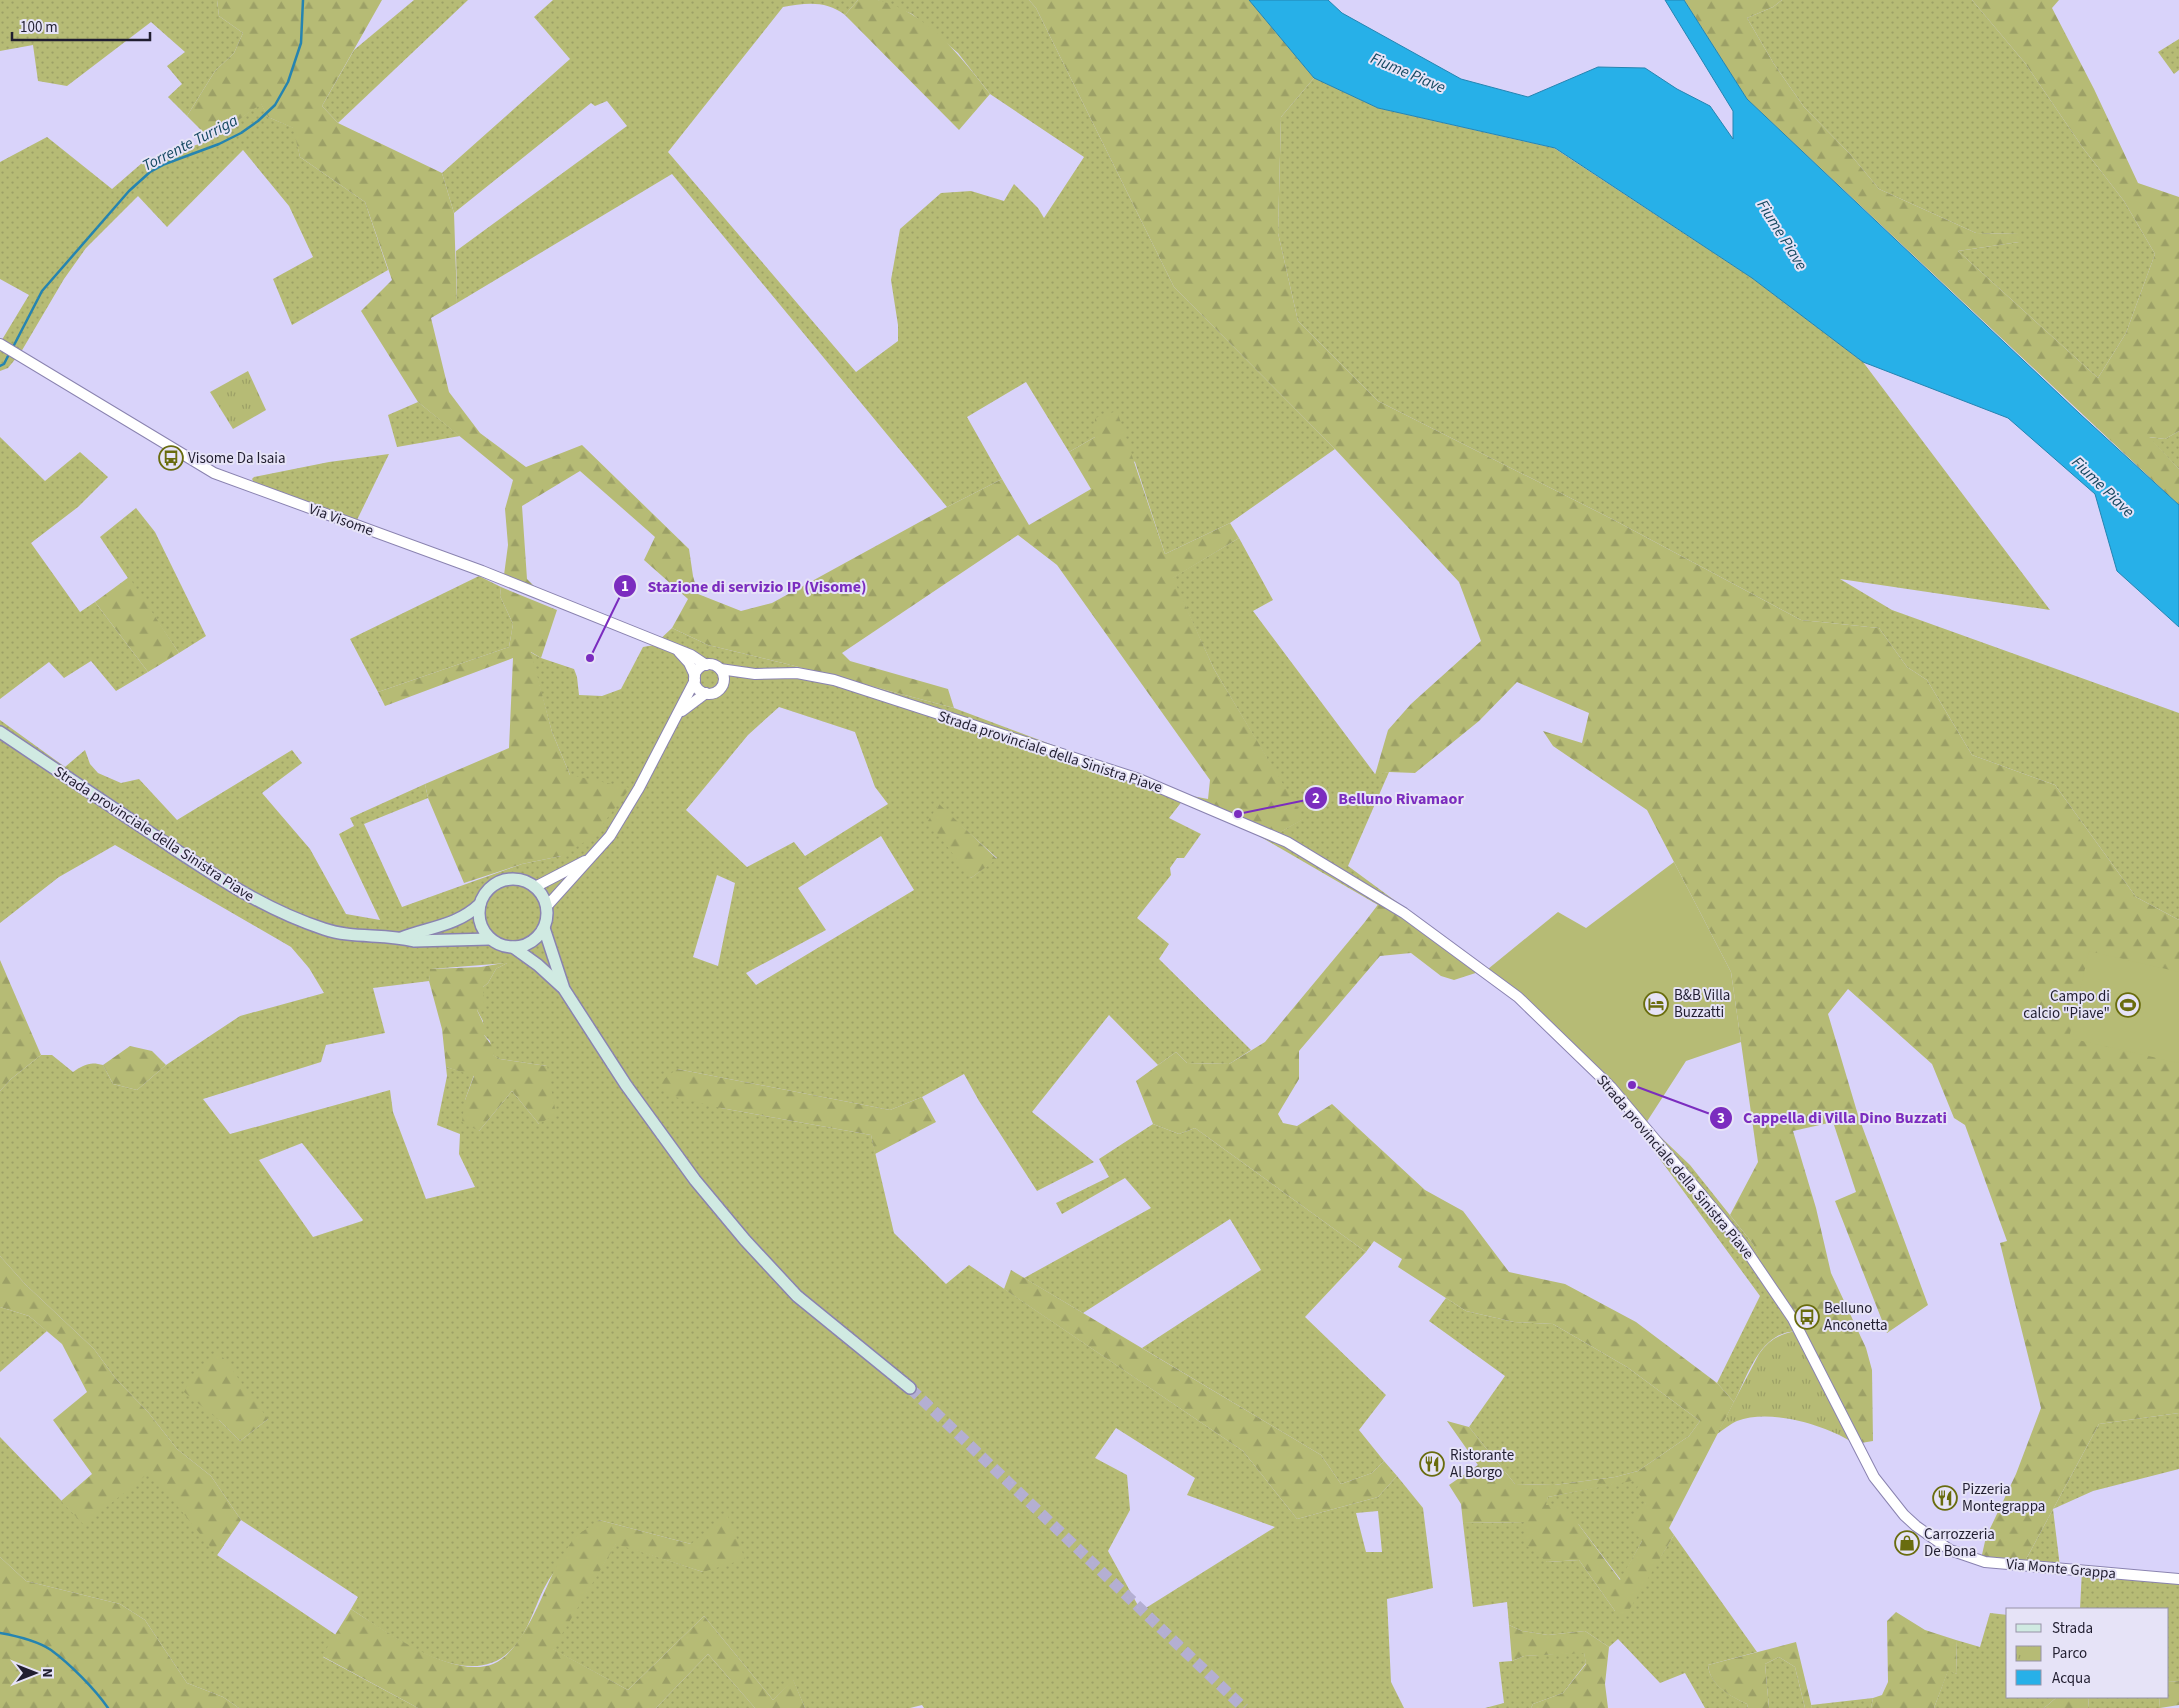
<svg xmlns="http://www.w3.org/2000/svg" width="2179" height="1708" font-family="'Source Sans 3',sans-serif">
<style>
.grass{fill:url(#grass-dots);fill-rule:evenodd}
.forest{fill:url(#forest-firs);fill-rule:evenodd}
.park{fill:url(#park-tufts)}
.garden{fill:#b6bb75}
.water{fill:#27b0e8;stroke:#2584b1}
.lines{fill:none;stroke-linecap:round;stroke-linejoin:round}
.stream{stroke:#2584b1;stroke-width:2.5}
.secondary-tunnel{stroke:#b4afd2;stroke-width:11;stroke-dasharray:11 5.5;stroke-linecap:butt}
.tertiary-casing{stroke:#8a83b0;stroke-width:12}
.secondary-casing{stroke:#8a83b0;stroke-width:14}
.tertiary{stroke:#fff;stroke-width:10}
.secondary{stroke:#d0eae2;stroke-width:11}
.labels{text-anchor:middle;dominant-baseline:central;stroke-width:4;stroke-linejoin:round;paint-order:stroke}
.poi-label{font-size:15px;fill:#211e30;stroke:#e6e3f7;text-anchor:start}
.street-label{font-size:15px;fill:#211e30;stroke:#e6e3f7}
.water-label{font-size:16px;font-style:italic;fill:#144860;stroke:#e6e3f7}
.leader{fill:none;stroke:#7b2cbf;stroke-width:2}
.callout-dot{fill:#7b2cbf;stroke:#e6e3f7;stroke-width:2}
.mark-label{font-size:15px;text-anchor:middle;font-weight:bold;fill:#fff}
.callout-label{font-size:16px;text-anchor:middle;font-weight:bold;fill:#7b2cbf;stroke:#e6e3f7;stroke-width:4;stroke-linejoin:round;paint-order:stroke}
</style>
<defs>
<pattern id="grass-dots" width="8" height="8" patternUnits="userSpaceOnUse" patternTransform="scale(1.25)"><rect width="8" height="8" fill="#b6bb75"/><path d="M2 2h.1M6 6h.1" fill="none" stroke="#9ca066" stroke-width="1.8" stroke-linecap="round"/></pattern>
<pattern id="forest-firs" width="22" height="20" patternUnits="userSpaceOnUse" patternTransform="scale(1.25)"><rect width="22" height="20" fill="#b6bb75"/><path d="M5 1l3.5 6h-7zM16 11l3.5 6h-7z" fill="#9ca066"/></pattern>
<pattern id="park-tufts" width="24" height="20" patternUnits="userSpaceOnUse" patternTransform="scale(1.25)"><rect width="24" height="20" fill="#b6bb75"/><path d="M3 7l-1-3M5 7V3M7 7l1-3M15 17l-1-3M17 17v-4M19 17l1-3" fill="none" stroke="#9ca066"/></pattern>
</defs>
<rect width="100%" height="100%" fill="#d9d3fa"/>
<g class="grass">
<polygon points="0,0 217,0 219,16 243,33 234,53 215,71 187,116 168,97 182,84 167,66 185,52 151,22 67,86 38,81 33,45 0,51"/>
<polygon points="414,0 468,0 338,123 322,106 354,50"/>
<path d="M553 0H858L845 15C826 0 805 3 783 7L668 152 856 372 898 341V325L891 280 900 229 941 193 971 191 1004 201 1014 184 1038 208 1044 218 1084 157 990 94 958 53 912 14 877 0H1029L1036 8 1174 287 1335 449 1230 523 1165 554 1135 462 1095 437 1069 452 1026 382 967 417 1002 479 947 507 672 174 457 303 456 251 627 126 607 101 595 106 591 103 454 213 442 173 570 59 534 17Z"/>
<polygon points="1782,0 1972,0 2025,63 2083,148 2124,201 2155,254 2126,333 2098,378 1958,251 2019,242 2019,234 1976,233 1879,189 1850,154 1804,107 1774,64 1747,18 1773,7"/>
<polygon points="2179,39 2179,70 2174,74 2158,52"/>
<polygon points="1314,78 1378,108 1554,148 1752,278 1863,362 2050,610 1840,579 1892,610 2179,713 2179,920 2136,897 2055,785 1972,755 1927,680 1907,667 1879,628 1801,620 1612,519 1378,401 1298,321 1278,233 1281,117"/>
<polygon points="261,103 268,117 294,128 300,157 365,202 388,270 292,325 273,279 313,257 289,206 243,150 167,227 138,196 86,248 64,279 21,352 8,368 0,371 0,343 29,295 0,279 0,162 47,137 112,189 142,163 211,140"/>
<polygon points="418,402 460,436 397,447 388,415"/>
<polygon points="2179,431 2179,469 2148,437 2165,439"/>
<polygon points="0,437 45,481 80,452 108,477 78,507 31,543 80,612 95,602 148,672 116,691 91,661 64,678 49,662 0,699"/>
<polygon points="389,454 357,520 254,483 252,479 254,477 329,462"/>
<polygon points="136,508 155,532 206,636 179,653 100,537"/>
<polygon points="1239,538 1273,600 1253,611 1375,774 1389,772 1348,866 1386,894 1378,905 1266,840 1303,819 1214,669 1172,578"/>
<polygon points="479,576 501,587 500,596 513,624 509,647 378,692 350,639"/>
<path d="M672 628 708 645 791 665 954 708 1187 795 1169 818 1201 834 1184 858H1177L1170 868 1171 875 1137 918 1169 944 1159 959 1251 1050 1229 1064 1187 1063 1176 1052 1158 1065 1109 1015 1032 1112 1094 1162 1037 1191 979 1101 964 1074 922 1097 890 1110 677 1069 721 1108 871 1135 894 1233 946 1284 969 1265 1243 1451 1297 1519 1378 1497 1397 1476 1423 1508 1433 1588 1387 1599 1391 1682 1404 1708H924L922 1705 910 1708H805L793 1680 773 1700 704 1616 628 1690 552 1649 616 1543 703 1572 691 1544 599 1520C583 1538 566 1556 552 1575 535 1599 531 1632 509 1652 466 1693 389 1634 351 1609L358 1597 241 1520 211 1476 177 1449 148 1412 116 1379 94 1349 25 1284 0 1256V1091L11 1079 41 1055H52L73 1072C83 1065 90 1061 103 1065L113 1084 137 1090 166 1065 240 1016 324 993 309 968 291 947 115 845 59 877 0 923V720L65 767 85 750 90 764 98 773 121 783 139 779 177 820 292 750 302 763 262 793 310 849 346 914 380 920 339 834 354 826 350 818 425 784 428 798 364 824 402 907 522 864 561 856 570 775 552 732 530 652 541 658 574 669 577 677 579 695 602 696 621 689 643 647 654 645ZM779 707 855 732 875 787 888 804 805 856 794 842 747 867 686 810 748 735ZM938 805 997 858 971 878ZM881 836 914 890 756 985 746 973 826 930 798 888ZM717 875 735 883 718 966 693 957ZM507 963 496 969 488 983 483 987 477 1010 483 1021 484 1035 490 1041 492 1055 500 1059 547 1066 539 1124 512 1091 479 1131 465 1100 474 1075 446 1067 447 1076 437 1125 460 1134 459 1154 475 1187 426 1199 393 1112 390 1090 230 1134 203 1099 321 1062 326 1045 385 1033 373 988 429 981 431 969ZM302 1143 363 1220 362 1221 313 1237 259 1160ZM268 1419 240 1441 219 1420ZM1116 1428 1195 1478 1187 1495 1275 1527 1141 1611 1108 1551 1130 1510 1127 1475 1095 1458ZM1378 1511 1382 1552H1366L1356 1513Z"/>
<path d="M1646 1123 1690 1165 1753 1244 1795 1331C1789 1332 1782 1333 1776 1337 1755 1349 1745 1381 1734 1402L1717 1383 1760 1296 1635 1125Z"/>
<polygon points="1153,1124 1179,1134 1195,1128 1366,1252 1305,1317 1386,1395 1359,1430 1384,1461 1372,1473 1341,1484 1321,1455 1142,1348 1261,1270 1230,1219 1083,1313 1024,1278 1151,1208 1125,1178 1062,1214 1056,1203 1109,1177 1099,1159"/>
<polygon points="1446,1298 1466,1311 1514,1322 1553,1324 1627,1367 1700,1421 1689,1436 1638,1471 1615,1477 1554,1485 1515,1484 1469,1427 1505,1376 1429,1321"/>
<polygon points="0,1307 29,1316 47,1331 0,1372"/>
<polygon points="2179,1413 2179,1469 2093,1491 2053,1509 2060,1567 2024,1563 2099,1424"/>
<polygon points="0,1437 84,1524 150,1471 224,1545 217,1555 336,1635 323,1657 418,1708 239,1708 223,1697 187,1683 145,1620 120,1604 26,1581 0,1557"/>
<polygon points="1642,1478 1646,1504 1642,1541 1621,1580 1579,1525 1545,1505 1548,1497"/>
<path d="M1525 1522 1547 1562 1579 1560 1615 1611 1661 1556 1674 1535 1757 1652 1708 1665C1710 1686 1731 1696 1747 1704L1748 1708H1705L1685 1673 1660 1683 1618 1639 1609 1647 1585 1631 1548 1635 1522 1631 1509 1625 1507 1602 1473 1607 1463 1523Z"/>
<polygon points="2082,1569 2179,1577 2179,1681 2168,1682 2168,1609 2080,1609"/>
<polygon points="1990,1613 2008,1615 2008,1697 2057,1697 2044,1708 1934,1708 1948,1670 1957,1674 1956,1640 1980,1647"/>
<polygon points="1584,1652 1586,1663 1563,1693 1533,1704 1531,1708 1485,1708 1504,1703 1499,1662 1512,1661 1524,1656"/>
<polygon points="708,1654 755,1708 656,1708"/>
<polygon points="1779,1657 1795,1667 1805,1708 1769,1708 1765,1664"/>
<polygon points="2089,1697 2159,1697 2160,1708 2088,1708"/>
<polygon points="1873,1698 1871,1708 1812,1708 1811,1705"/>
</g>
<g class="forest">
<polygon points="217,0 382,0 322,106 338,123 442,173 454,213 457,303 431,318 449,392 480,433 526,467 582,445 689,549 693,576 698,594 741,611 772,603 947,507 1002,479 1029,525 1091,489 1069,452 1095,437 1095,418 1117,411 1165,554 1230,523 1239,538 1173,578 1214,669 1304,819 1266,840 1187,795 1208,799 1210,780 1057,565 1018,535 842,653 850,661 948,689 954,708 791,665 708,645 672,628 688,599 644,560 655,537 580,471 522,506 527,579 536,588 504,575 508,545 505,509 513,480 418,402 361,311 392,280 365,202 300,157 293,128 268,117 261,104 211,140 187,116 215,71 234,53 243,33 219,16"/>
<path d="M858 0C864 0 872 0 878 0 927 12 961 57 990 94L959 130 845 15Z"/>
<polygon points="1029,0 1249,0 1314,78 1281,117 1278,233 1298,321 1378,401 1612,519 1801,620 1879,628 1907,667 1927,680 1972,755 2055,785 2136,897 2179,920 2179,1413 2099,1424 2024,1563 1981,1559 1986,1537 2016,1474 2041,1408 2000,1243 2007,1241 1965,1125 1954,1118 1932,1064 1848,989 1828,1014 1858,1115 1928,1305 1887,1333 1835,1201 1856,1192 1833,1122 1793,1131 1816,1208 1831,1273 1866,1348 1872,1370 1873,1441 1855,1444 1767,1276 1753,1244 1730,1215 1758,1162 1731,972 1647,810 1553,746 1543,731 1582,743 1589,713 1517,682 1479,721 1415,773 1389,772 1375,775 1388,730 1411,704 1481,641 1459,582 1335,449 1174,287 1036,8"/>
<polygon points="1684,0 1782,0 1773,7 1747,18 1774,64 1804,107 1850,154 1879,189 1976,233 2019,234 2019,242 1958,251 2098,378 2126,333 2155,254 2124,201 2083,148 2025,63 1972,0 2059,0 2052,8 2094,89 2138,183 2179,197 2179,431 2165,439 2149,437 2179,469 2179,505 1747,99"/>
<polygon points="129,577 179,653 148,672 95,602"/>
<polygon points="501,587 557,610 541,658 531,652 552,732 570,775 630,788 593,837 561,856 522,864 464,883 428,798 425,784 509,748 513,658 385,706 378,692 509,647 513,624 500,596"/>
<polygon points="939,804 997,859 971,878 928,821"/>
<path d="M1386 894 1488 969 1454 980 1441 976 1411 953 1380 956 1299 1051V1079L1278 1114 1283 1123 1297 1126 1332 1104 1425 1190 1463 1211 1509 1272 1565 1284 1636 1322 1717 1383 1734 1402 1669 1528 1674 1535 1625 1617 1615 1611 1579 1560 1547 1562 1526 1545 1525 1522 1463 1523 1461 1504 1449 1485 1478 1465 1447 1421 1469 1427 1515 1484 1554 1485 1615 1477 1638 1471 1689 1436 1700 1421 1627 1367 1553 1324 1514 1322 1466 1311 1398 1267 1402 1259 1374 1241 1366 1252 1195 1128 1179 1134 1153 1124 1136 1081 1176 1052 1187 1063 1229 1064 1265 1042 1364 923ZM1642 1479 1636 1490 1646 1504 1626 1522 1642 1541 1620 1580 1579 1525 1558 1505H1546L1548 1497Z"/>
<polygon points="0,960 41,1055 11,1079 0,1091"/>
<polygon points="509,962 496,969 488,983 483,987 484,1004 477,1010 485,1027 484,1035 495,1050 493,1055 500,1059 547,1066 556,1114 539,1124 512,1091 479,1131 462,1122 465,1100 474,1076 446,1067 442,1029 429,981 430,969 481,967"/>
<polygon points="130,1046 152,1051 166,1065 137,1090 113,1084 103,1065"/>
<polygon points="677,1069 890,1110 922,1097 936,1122 875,1154 871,1135 721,1108 671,1096 660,1082"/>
<polygon points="0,1256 25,1284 94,1349 116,1379 148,1412 177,1449 211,1476 241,1520 217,1555 150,1472 84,1525 61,1501 92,1474 53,1420 87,1392 62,1344 29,1316 0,1307"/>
<polygon points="1011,1270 1321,1455 1341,1484 1372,1473 1384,1461 1397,1476 1378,1497 1297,1519 1243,1451 1004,1289"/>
<polygon points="219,1352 268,1419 240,1441 219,1420 184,1392 190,1379"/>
<path d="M727 1514 745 1559 703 1572 616 1544 553 1649 628 1690 704 1616 773 1700 793 1679 805 1708H755L708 1654 656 1708H418L322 1656 351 1609C384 1630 452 1680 493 1664 510 1657 521 1637 530 1622 544 1596 553 1568 570 1544 576 1534 590 1527 599 1520L691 1544Z"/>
<polygon points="0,1557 26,1581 120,1604 145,1620 187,1683 223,1697 239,1708 0,1708"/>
<polygon points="1896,1612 1925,1630 1956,1640 1957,1674 1948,1671 1934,1708 1871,1708 1873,1698 1882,1695 1888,1682 1887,1621"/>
<polygon points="1509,1625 1522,1631 1548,1635 1585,1631 1609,1647 1605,1684 1608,1708 1531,1708 1533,1704 1563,1693 1586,1664 1584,1653 1524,1656 1512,1661"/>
<path d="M1796 1642 1812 1708H1805L1795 1667 1779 1657 1765 1664 1769 1708H1748L1747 1704C1730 1696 1710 1686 1708 1665Z"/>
<polygon points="2179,1681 2179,1705 2160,1708 2159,1697 2168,1697 2168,1682"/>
<polygon points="2057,1697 2089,1697 2088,1708 2044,1708"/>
</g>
<g class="park">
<polygon points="248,371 266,410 233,429 210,392"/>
<path d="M1795 1331 1855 1444C1827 1425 1770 1408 1737 1421 1730 1424 1723 1430 1717 1434L1759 1354C1769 1340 1778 1335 1795 1331Z"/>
</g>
<g class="garden">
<polygon points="1674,862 1731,972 1741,1042 1686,1061 1646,1123 1488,969 1558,912 1586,928"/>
<polygon points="2089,951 2179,972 2179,1063 2069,1038"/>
</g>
<polygon class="water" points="1249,0 1328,0 1342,13 1461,79 1528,97 1598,67 1645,68 1677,89 1710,106 1733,139 1733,111 1665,0 1684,0 1747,99 2080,414 2179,505 2179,627 2117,571 2095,494 2008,418 1863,362 1752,278 1555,148 1378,108 1314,78"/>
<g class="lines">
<g class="stream">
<polyline points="12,349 42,291 129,191 150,172 165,164 219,144 241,133 258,121 275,105 288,82 301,43 303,0"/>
<polyline points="0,366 4,364 9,354"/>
<path d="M0 1633C17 1636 36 1640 51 1650 70 1664 95 1689 108 1708"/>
</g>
<polyline class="secondary-tunnel" points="910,1388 1244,1708"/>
<g class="tertiary-casing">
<g id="tertiary">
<polyline points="0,344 214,473 482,571 691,655 706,665"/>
<polyline points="679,652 689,663 695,676"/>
<circle cx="709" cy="679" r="15"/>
<polyline points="720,669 755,674 797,673 834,680 1139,779 1287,842 1404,913 1518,997 1611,1087 1722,1219 1742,1244 1793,1319 1874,1477 1904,1515 1916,1526 1950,1550 1985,1562 2179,1579"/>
<polyline points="682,711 706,693"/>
<polyline points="535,887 585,861"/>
<polyline points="547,906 610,836 639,788 695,680"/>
</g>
</g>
<g class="secondary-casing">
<g id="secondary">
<path d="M0 732C53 767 105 803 158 838 211 873 262 909 324 929 353 939 384 933 414 941L490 939"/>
<circle cx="513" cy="913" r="34"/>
<polyline points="544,928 564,989 626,1085 695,1180 745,1240 797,1296 910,1388"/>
<path d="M401 938C429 927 457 926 480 904"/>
<polyline points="513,947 538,965 562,987"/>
</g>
</g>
<use href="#tertiary" class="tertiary"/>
<use href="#secondary" class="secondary"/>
</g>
<defs>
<g id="bus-ring" transform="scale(1.25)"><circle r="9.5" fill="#e6e3f7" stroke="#696c0e" stroke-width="1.5"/><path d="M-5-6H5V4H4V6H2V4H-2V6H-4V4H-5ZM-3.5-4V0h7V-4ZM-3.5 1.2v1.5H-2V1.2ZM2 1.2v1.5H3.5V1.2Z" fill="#696c0e"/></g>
<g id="hotel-ring" transform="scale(1.25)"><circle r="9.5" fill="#e6e3f7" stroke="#696c0e" stroke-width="1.5"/><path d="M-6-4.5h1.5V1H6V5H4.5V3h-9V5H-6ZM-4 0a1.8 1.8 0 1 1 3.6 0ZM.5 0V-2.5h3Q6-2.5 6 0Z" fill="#696c0e"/></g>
<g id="stadium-ring" transform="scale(1.25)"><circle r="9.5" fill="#e6e3f7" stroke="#696c0e" stroke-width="1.5"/><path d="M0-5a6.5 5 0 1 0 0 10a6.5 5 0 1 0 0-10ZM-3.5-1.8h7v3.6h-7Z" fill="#696c0e"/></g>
<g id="restaurant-ring" transform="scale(1.25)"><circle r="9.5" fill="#e6e3f7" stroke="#696c0e" stroke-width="1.5"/><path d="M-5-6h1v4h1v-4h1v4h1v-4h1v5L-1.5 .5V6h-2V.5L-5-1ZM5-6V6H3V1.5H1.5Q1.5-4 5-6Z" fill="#696c0e"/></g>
<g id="shop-ring" transform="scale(1.25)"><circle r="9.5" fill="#e6e3f7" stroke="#696c0e" stroke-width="1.5"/><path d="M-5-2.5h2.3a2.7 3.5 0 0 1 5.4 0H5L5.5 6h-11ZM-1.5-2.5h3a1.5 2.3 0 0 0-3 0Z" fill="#696c0e"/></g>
</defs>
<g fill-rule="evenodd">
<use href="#bus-ring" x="171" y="458"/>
<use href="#hotel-ring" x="1656" y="1004"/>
<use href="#stadium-ring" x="2128" y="1005"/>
<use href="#bus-ring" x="1807" y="1317"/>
<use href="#restaurant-ring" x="1432" y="1464"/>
<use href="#restaurant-ring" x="1945" y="1498"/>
<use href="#shop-ring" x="1907" y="1543"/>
</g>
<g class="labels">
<g class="poi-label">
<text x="188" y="458">Visome Da Isaia</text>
<text x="1674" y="995">B&amp;B Villa<tspan x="1674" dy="17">Buzzatti</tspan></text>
<text x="2110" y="996" text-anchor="end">Campo di<tspan x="2110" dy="17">calcio "Piave"</tspan></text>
<text x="1824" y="1308">Belluno<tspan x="1824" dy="17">Anconetta</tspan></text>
<text x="1450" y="1455">Ristorante<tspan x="1450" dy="17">Al Borgo</tspan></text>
<text x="1962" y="1489">Pizzeria<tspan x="1962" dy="17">Montegrappa</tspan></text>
<text x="1924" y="1534">Carrozzeria<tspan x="1924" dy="17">De Bona</tspan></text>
</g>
<g class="street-label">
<text transform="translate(341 520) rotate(20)">Via Visome</text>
<text transform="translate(1050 752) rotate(18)">Strada provinciale della Sinistra Piave</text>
<text transform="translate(154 834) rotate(33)">Strada provinciale della Sinistra Piave</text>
<text transform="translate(1675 1167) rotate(50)">Strada provinciale della Sinistra Piave</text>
<text transform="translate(2061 1569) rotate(5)">Via Monte Grappa</text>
</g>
<g class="water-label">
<text transform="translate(1408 73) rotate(23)">Fiume Piave</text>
<text transform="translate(190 143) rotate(-27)">Torrente Turriga</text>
<text transform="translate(1782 235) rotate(58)">Fiume Piave</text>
<text transform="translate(2103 487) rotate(44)">Fiume Piave</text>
</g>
</g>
<path class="leader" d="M590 658L625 586M1238 814L1316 798M1632 1085L1721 1118"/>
<g class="callout-dot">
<circle cx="590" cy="658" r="5"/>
<circle cx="1238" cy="814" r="5"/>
<circle cx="1632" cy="1085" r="5"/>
<circle cx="625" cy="586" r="12"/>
<circle cx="1316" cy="798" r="12"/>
<circle cx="1721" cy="1118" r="12"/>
</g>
<g class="mark-label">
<text x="625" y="591">1</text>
<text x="1316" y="803">2</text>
<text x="1721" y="1123">3</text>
</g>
<g class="callout-label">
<text x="757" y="592">Stazione di servizio IP (Visome)</text>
<text x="1401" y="804">Belluno Rivamaor</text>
<text x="1845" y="1123">Cappella di Villa Dino Buzzati</text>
</g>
<rect x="2006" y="1608" width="162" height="90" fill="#e6e3f7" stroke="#9794a7"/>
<rect x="2016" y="1624" width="25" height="8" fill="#d0eae2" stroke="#9794a7"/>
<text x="2052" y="1633" font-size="15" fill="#211e30">Strada</text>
<rect x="2016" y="1646" width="25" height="15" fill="url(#park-tufts)" stroke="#9794a7"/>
<text x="2052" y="1658" font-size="15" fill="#211e30">Parco</text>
<rect x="2016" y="1670" width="25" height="15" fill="#27b0e8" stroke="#9794a7"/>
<text x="2052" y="1683" font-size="15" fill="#211e30">Acqua</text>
<g transform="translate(35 1673) rotate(90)" stroke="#e6e3f7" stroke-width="4" paint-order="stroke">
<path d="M0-4L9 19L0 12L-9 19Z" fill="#211e30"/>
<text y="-8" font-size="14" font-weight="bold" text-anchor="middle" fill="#211e30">N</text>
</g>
<path d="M12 32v8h138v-8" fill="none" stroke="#211e30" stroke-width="2.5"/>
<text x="20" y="32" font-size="15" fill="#211e30" stroke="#e6e3f7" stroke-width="4" paint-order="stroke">100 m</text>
</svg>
